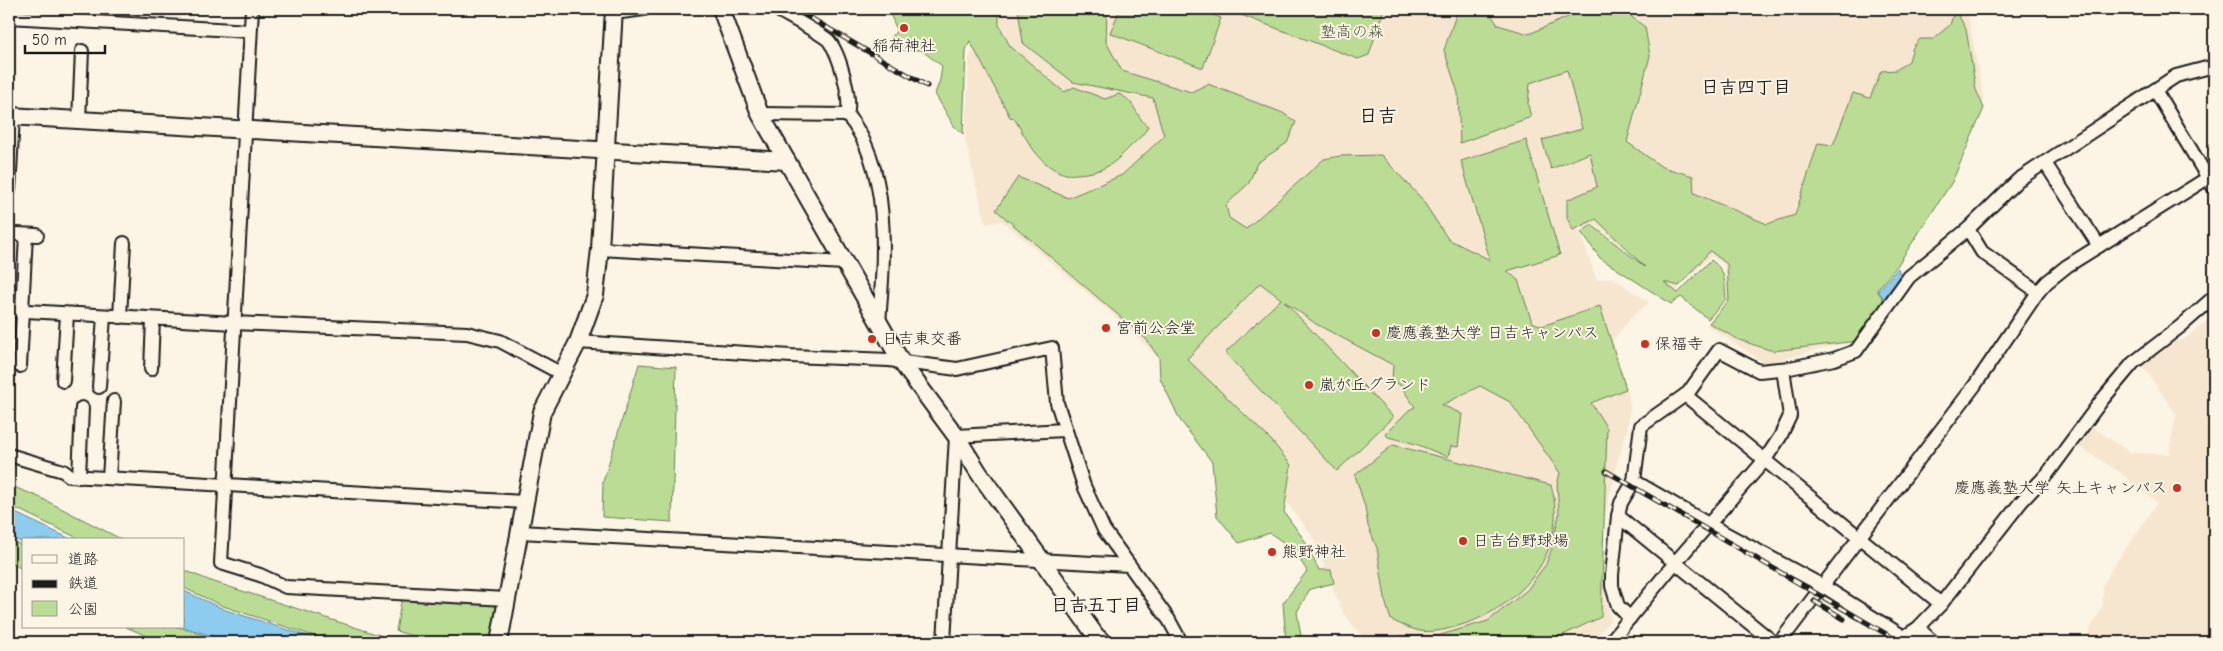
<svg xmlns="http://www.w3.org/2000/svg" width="2223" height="651" font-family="'Comic Neue','Klee One',sans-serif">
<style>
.built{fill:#f7e6cf}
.green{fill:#badc95;stroke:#6b7c58}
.water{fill:#8dccee;stroke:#60869a}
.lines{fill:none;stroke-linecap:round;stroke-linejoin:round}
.minor-casing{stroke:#1c1c1c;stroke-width:16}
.tertiary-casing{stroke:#1c1c1c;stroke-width:20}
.minor{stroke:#fcf5e5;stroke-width:12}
.tertiary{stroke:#fcf5e5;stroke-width:16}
.rail-casing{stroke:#1c1c1c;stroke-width:5}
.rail{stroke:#fcf5e5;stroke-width:3;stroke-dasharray:9;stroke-linecap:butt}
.poi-dot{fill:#c8321e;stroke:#fcf5e5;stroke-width:2}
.labels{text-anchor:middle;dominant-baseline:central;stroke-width:4;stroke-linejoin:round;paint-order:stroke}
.park-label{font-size:16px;fill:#4b5640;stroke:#fcf5e5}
.poi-label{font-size:16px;fill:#1c1c1c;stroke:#fcf5e5;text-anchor:start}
.neighbourhood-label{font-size:18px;font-weight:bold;fill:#1c1c1c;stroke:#fcf5e5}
.quarter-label{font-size:19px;font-weight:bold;fill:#1c1c1c;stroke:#fcf5e5}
</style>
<rect width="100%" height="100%" fill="#fcf5e5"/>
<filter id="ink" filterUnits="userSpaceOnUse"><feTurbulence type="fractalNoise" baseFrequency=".02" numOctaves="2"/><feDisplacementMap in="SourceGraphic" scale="10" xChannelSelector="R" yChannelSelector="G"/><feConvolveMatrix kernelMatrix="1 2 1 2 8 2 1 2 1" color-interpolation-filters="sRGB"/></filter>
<g filter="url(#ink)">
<g class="built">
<polygon points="993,9 1967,9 1984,99 1953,174 1836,345 1766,364 1706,325 1727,300 1724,265 1711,256 1676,291 1593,223 1579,229 1597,280 1611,277 1649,302 1633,316 1613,340 1629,396 1630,408 1627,431 1617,463 1606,514 1599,562 1611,620 1592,642 1369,642 1365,640 1343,613 1312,536 1233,431 1122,322 1002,221 986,224 965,140 969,58"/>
<polygon points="2214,315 2214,642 2084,642 2103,605 2103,585 2109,573 2157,503 2121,473 2078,446 2091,426 2131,453 2169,454 2176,414 2141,364 2162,345 2185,339"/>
</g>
<g class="green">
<path d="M888 9H999V25L1010 46 1064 92 1074 87 1105 99 1119 94C1137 102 1135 117 1148 126 1144 135 1140 137 1133 144 1114 163 1107 172 1077 174 1074 174 1069 175 1066 174 1040 168 1026 138 1014 118L1010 117 970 41 966 50 963 134 954 126 935 94 940 80 942 66 921 50H899L889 41 897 30Z"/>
<polygon points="1018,9 1107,9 1106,42 1122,71 1191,92 1208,84 1283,113 1296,122 1287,143 1257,163 1249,183 1226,205 1229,218 1246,229 1324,159 1340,156 1381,155 1421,198 1448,239 1490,260 1461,161 1526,140 1560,255 1507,271 1518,280 1532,322 1542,326 1600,306 1626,389 1591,403 1607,428 1601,617 1548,642 1407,642 1399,636 1437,636 1488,621 1527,590 1546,564 1552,548 1559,514 1557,485 1560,473 1510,402 1480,386 1442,405 1462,414 1458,447 1451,446 1448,457 1416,444 1388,437 1385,434 1409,410 1415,407 1400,385 1392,380 1393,365 1316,324 1284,301 1393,417 1337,471 1225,353 1281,299 1260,283 1187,359 1271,440 1291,465 1284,512 1305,541 1319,570 1331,570 1334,583 1310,589 1297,612 1302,642 1286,642 1283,603 1307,571 1293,549 1270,533 1239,543 1217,516 1212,462 1180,420 1160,378 1159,358 1146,339 996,210 1018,177 1068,198 1122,175 1164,136 1153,98 1073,82 1023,43"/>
<polygon points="1120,9 1197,9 1221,18 1203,68 1110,33"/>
<polygon points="1225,9 1384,9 1369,55 1358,59"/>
<path d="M1458 9H1487L1498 25 1529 34 1568 17 1572 9H1621L1645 27 1650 56 1627 142 1662 167 1693 176 1694 193 1767 224 1795 215 1818 143 1833 145 1853 93 1870 98 1881 71 1896 70 1909 61 1913 47 1920 39H1933L1950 25 1955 9 1966 29 1976 90 1984 108 1952 182 1897 266 1877 290 1885 302 1858 341 1773 351 1739 340 1709 323 1729 300 1727 264 1710 251 1679 286 1664 282 1678 293 1711 260C1727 272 1724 281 1726 299L1708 319 1681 297 1671 304 1600 258 1581 232 1592 225 1645 267 1596 219 1573 230 1567 218V200L1597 187 1590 153 1551 169 1542 140 1582 129 1567 70 1530 83 1528 105 1531 117 1460 143 1458 93 1444 50Z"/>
<polygon points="639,364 676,367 672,522 602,517 603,482"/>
<path d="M1393 445 1551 485C1570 551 1521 607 1461 625 1449 629 1433 633 1420 631 1410 629 1400 624 1391 620L1386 604 1377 548 1368 526 1365 507 1355 475Z"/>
<polygon points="9,485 39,497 123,540 82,540 9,505"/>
<polygon points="9,539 24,547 24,570 9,562"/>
<polygon points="184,570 211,581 401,642 332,642 223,606 184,588"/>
<polygon points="402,597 500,601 493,642 433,642 396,631"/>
<polygon points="126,627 178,627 227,642 161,642"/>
</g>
<g class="water">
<polygon points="1898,268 1902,281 1887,302 1878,291"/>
<polygon points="9,510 73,540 24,540 24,544 9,536"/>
<polygon points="184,591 226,610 326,642 232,642 183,627"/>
</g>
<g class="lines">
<g class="minor-casing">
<g id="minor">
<polyline points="252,9 221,563 260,575 286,587 506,599"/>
<path d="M776 9C786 15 824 35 829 41 840 55 852 99 847 115 892 168 884 259 879 323"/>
<polyline points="614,13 644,9"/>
<polyline points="9,17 250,31"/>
<polyline points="2155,90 2214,188"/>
<polyline points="760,114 847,115"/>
<polyline points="79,120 82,51"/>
<polyline points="2045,163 2099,246"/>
<polyline points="9,190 13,116"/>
<polyline points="1968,229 1982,252 2038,292"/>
<polyline points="17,234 37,235"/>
<polyline points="600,249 844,263"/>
<polyline points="9,310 234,323 467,333 500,341 562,374"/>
<polyline points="22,311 26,235"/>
<polyline points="120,317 124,243"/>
<polyline points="578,342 791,356 889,360 957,369 1052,348 1057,403 1084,486 1104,530 1169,620 1181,642"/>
<polyline points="20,366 23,311"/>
<polyline points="151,369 153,319"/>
<polyline points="63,381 67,314"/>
<polyline points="99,387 104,316"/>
<polyline points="1685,395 1941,604"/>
<polyline points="9,455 63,471 70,476 524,502"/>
<polyline points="79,477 82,408"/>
<polyline points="109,478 114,401"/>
<polyline points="1634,481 1710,525 1823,586 1904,637"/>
<polyline points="1618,516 1773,642"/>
<polyline points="520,532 1129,565"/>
<polyline points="1630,618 1618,606 1612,586 1612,575 1618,516 1621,503 1634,481 1641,426 1688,393 1719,350 1759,371 1790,368 1834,359 1856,351 1909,277 1968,229 2018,180 2176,76 2214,66"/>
<polyline points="1918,628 1933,642"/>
<polyline points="944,642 956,436 1064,430"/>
<polyline points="1610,642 1674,564 1764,461 1780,437 1790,416 1783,369"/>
<polyline points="1780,642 1975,385 2038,292 2047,282 2067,266 2214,174"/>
<polyline points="1896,642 1918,628 1941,604 2021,502 2048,473 2102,400 2133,363 2181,326 2214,297"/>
</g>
</g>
<g class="tertiary-casing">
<g id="tertiary">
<polyline points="721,9 760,114 902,363 956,436 979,473 1096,636 1103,642"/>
<polyline points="9,116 787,161"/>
<polyline points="499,642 542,412 578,342 595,295 600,249 614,9"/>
</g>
</g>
<use href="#minor" class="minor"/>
<use href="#tertiary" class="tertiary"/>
<g class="rail-casing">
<g id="rail">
<polyline points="795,9 927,86"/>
<polyline points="1606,471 1900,642"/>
<polyline points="1814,601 1844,619"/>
</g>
</g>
<use href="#rail" class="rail"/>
</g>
</g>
<g class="poi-dot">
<circle cx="904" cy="28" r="5"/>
<circle cx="1106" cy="328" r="5"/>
<circle cx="1376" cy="333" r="5"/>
<circle cx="872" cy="339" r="5"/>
<circle cx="1645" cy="344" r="5"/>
<circle cx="1309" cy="385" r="5"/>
<circle cx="2177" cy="488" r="5"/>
<circle cx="1463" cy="541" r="5"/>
<circle cx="1272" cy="552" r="5"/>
</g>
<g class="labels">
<g class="park-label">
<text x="1352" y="32">塾高の森</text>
</g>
<g class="poi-label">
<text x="904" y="46" text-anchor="middle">稲荷神社</text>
<text x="1116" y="328">宮前公会堂</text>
<text x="1386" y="333">慶應義塾大学 日吉キャンパス</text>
<text x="882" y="339">日吉東交番</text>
<text x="1655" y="344">保福寺</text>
<text x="1319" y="385">嵐が丘グランド</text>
<text x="2167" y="488" text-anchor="end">慶應義塾大学 矢上キャンパス</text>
<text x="1473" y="541">日吉台野球場</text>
<text x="1282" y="552">熊野神社</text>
</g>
<g class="neighbourhood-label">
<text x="1746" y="87">日吉四丁目</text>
<text x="1096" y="605">日吉五丁目</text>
</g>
<g class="quarter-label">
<text x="1378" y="116">日吉</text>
</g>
</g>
<rect width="2223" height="651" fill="none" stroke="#fcf5e5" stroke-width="30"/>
<rect x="15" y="15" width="2193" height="621" fill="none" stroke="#1c1c1c" stroke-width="2" filter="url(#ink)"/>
<rect x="22" y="538" width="162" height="90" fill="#fcf5e5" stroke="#a29e95"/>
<rect x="32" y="555" width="25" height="8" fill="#fcf5e5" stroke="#a29e95"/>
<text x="68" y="564" font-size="15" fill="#1c1c1c">道路</text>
<rect x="32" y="580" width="25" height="8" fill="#1c1c1c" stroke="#a29e95"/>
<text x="68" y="588" font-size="15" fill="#1c1c1c">鉄道</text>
<rect x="32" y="601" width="25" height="15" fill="#badc95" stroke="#a29e95"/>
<text x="68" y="614" font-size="15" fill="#1c1c1c">公園</text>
<path d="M25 45v8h80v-8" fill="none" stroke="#1c1c1c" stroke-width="2.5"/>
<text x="32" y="45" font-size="15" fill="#1c1c1c" stroke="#fcf5e5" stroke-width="4" paint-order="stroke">50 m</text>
</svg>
